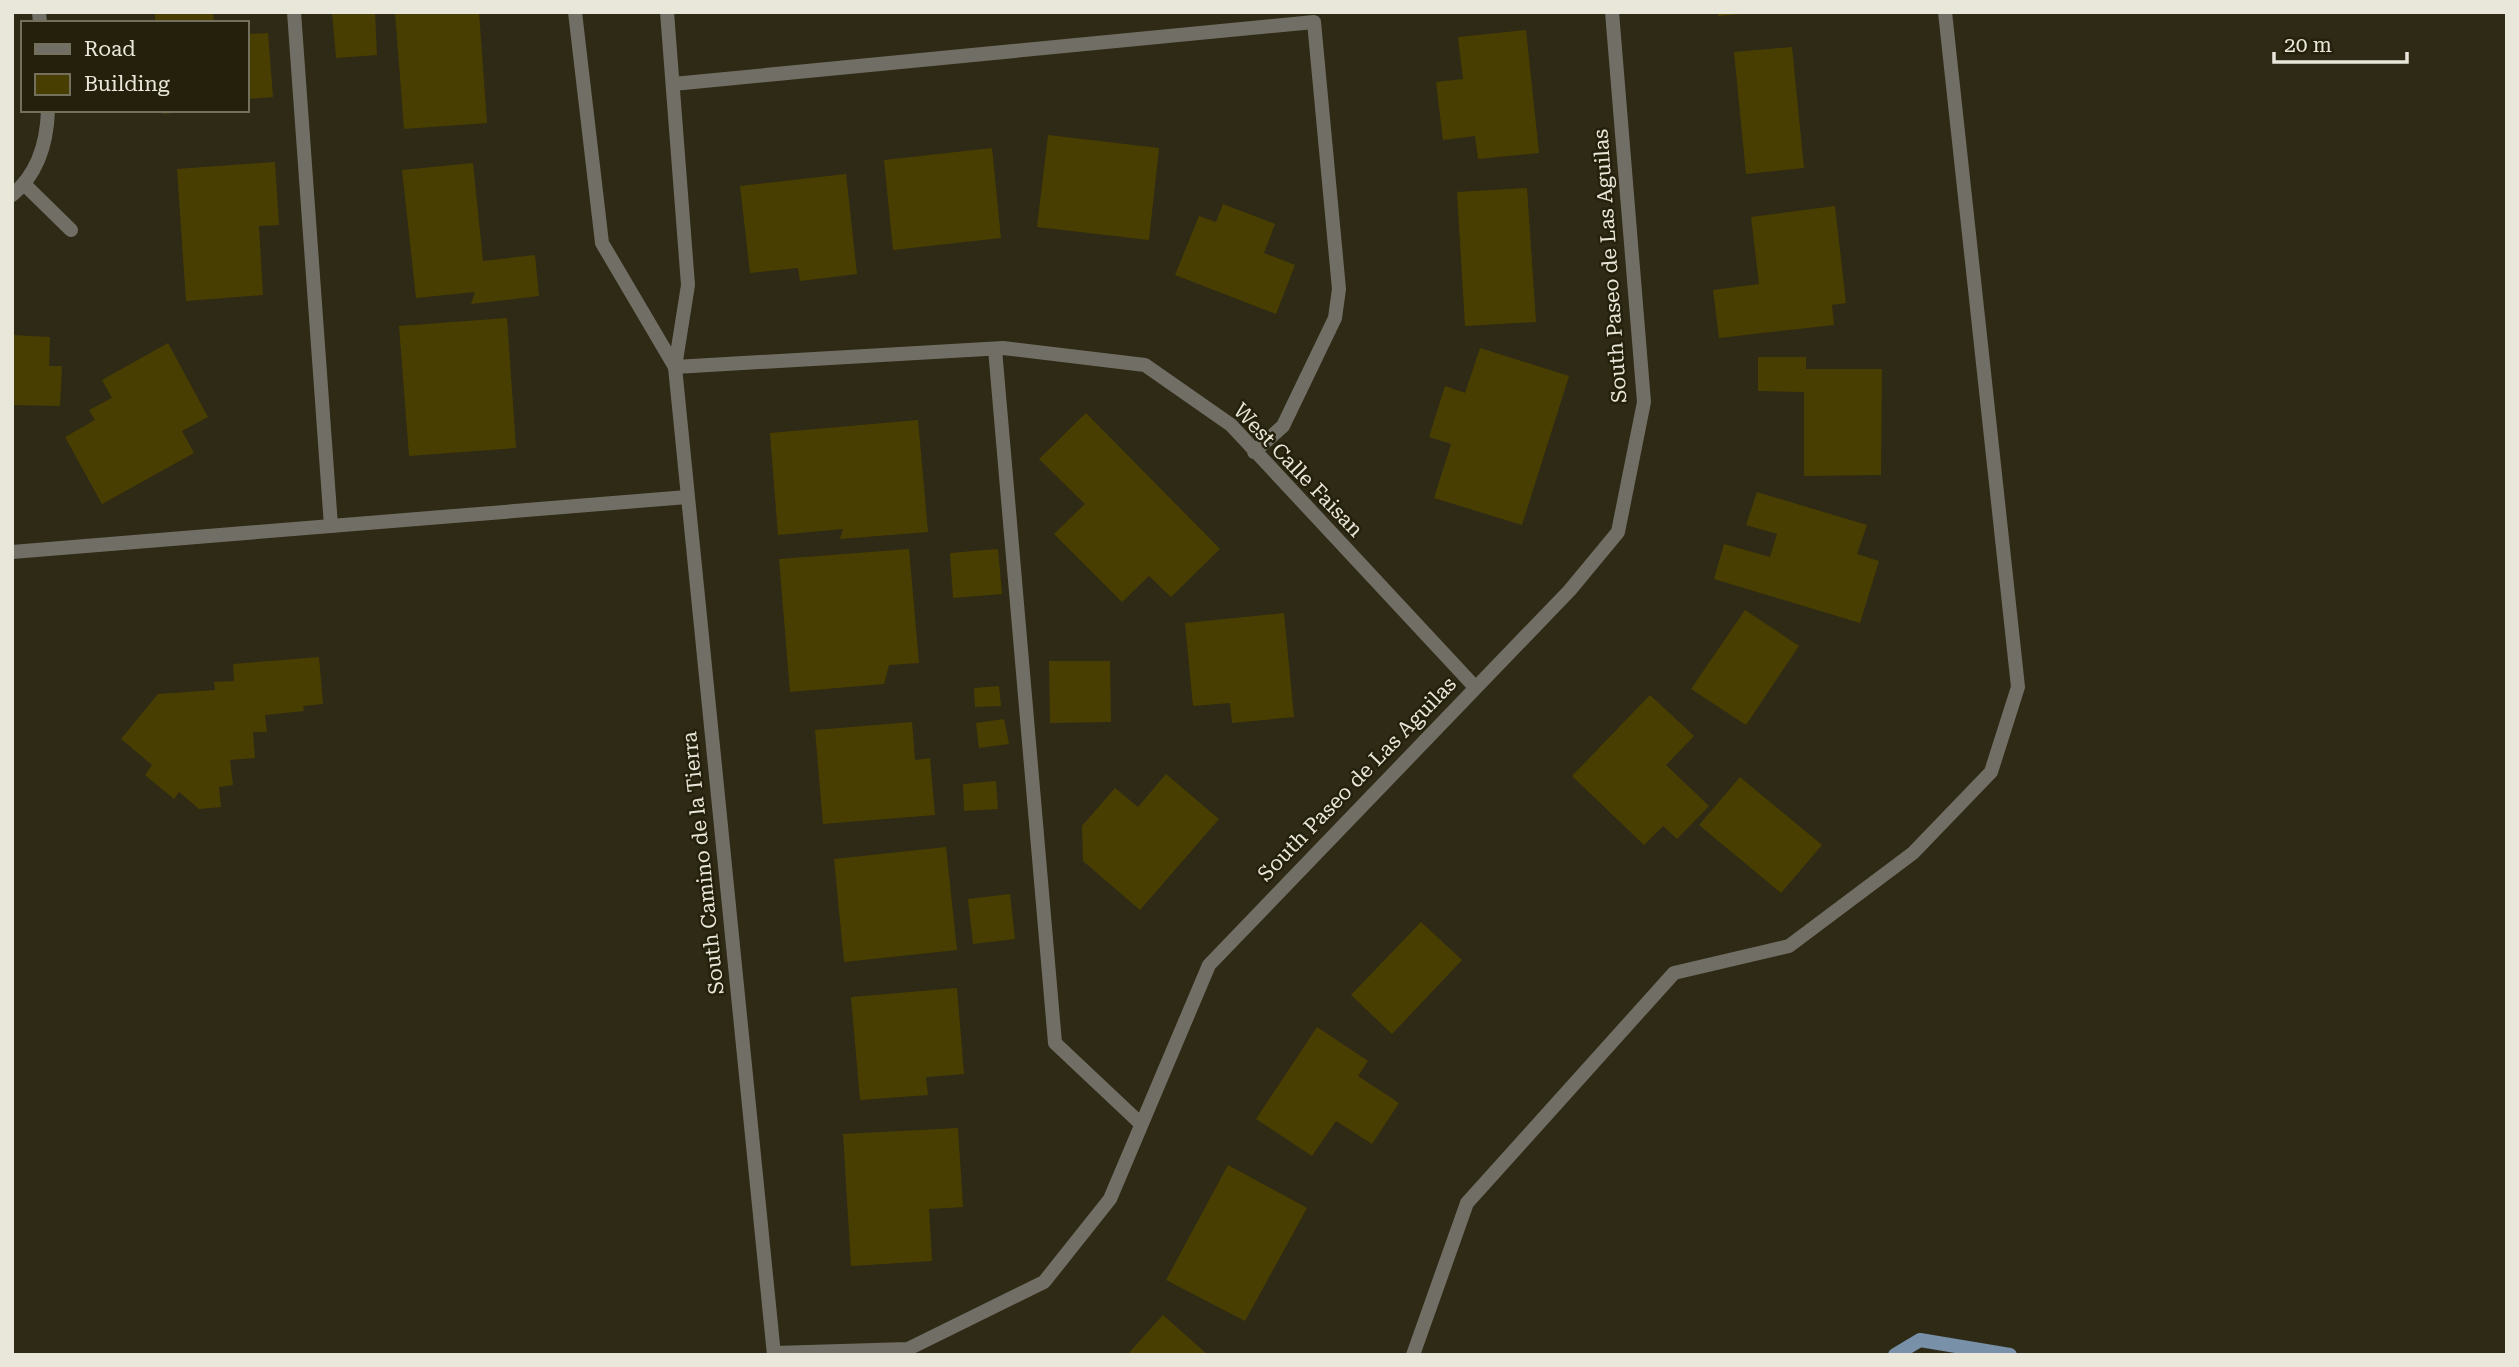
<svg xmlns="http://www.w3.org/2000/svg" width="2519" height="1367" font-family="'Roboto Serif',serif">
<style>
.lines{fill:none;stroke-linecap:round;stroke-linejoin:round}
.stream{stroke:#7890a8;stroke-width:14}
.building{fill:#493e02}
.service{stroke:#716f65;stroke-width:14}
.minor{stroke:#716f65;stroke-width:14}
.tertiary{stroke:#716f65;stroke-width:14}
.labels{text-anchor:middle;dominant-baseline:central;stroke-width:5;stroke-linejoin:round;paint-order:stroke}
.street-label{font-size:21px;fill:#e9e7da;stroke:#24200b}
</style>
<rect width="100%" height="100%" fill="#2e2a15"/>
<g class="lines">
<polyline class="stream" points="1895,1355 1920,1340 2010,1355"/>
</g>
<g class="building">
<polygon points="155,12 213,12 214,23 155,23"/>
<polygon points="332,12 375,12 377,55 336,58"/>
<polygon points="395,12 479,12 487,123 404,129"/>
<polygon points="1718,12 1741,12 1741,14 1718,16"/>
<polygon points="1526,30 1539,153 1478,159 1475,136 1443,140 1436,82 1463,79 1458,37"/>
<polygon points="268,33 273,97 247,99 247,34"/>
<polygon points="1792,47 1804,168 1746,174 1734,52"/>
<polygon points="162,110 183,110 183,112 163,114"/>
<polygon points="1048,135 1159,148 1149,240 1037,227"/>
<polygon points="992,148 1001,238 893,250 884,160"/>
<polygon points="275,162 279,225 259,226 263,295 186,301 177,169"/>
<polygon points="473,163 483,261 535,255 539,296 471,304 475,292 416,298 402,170"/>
<polygon points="846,174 857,274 800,281 798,268 750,273 740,186"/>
<polygon points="1527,188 1536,322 1465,326 1457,192"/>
<polygon points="1223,204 1275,224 1264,253 1295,265 1276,314 1175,275 1199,216 1216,222"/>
<polygon points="1835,206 1846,303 1832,305 1834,325 1719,338 1713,290 1759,284 1751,217"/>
<polygon points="507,318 516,448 409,456 399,326"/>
<polygon points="12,335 50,337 49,366 62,366 60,406 12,405"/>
<polygon points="168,343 208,417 182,431 194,453 102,504 65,437 95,420 89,410 112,398 102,380"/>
<polygon points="1480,348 1569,376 1522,525 1434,498 1451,444 1429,437 1445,386 1465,393"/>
<polygon points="1758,357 1806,357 1806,369 1882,369 1881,475 1804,476 1804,392 1758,391"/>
<polygon points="1086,413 1220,549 1171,597 1149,576 1122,602 1054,534 1085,504 1039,459"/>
<polygon points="918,420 928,532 840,539 843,529 778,535 770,433"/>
<polygon points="1757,492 1867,525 1857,554 1879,561 1860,623 1714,579 1724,544 1770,557 1777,534 1746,525"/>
<polygon points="909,549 919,663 889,665 884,684 790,692 779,559"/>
<polygon points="998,549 1002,594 953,598 950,553"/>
<polygon points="1745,610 1799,646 1746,725 1691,689"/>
<polygon points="1284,613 1294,717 1232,723 1230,703 1193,706 1185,623"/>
<polygon points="319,657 323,704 303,706 304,711 265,715 267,732 253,732 255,758 230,760 233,785 219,787 221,807 199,809 179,792 174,799 145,775 152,765 121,739 158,694 215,690 214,682 234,681 233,664"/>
<polygon points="1049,661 1110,661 1111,722 1050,723"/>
<polygon points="999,686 1001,706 975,707 974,688"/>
<polygon points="1650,695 1694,736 1666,765 1709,806 1677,839 1663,826 1644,845 1572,776"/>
<polygon points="1004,719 1009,744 979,748 976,723"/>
<polygon points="912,722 915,760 930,758 935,815 823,824 815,730"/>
<polygon points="1166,774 1219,819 1140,910 1083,861 1082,826 1115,788 1138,807"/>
<polygon points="1740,777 1822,845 1781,893 1699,825"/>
<polygon points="996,781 998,809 964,811 963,784"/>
<polygon points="946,847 957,950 844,962 834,859"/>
<polygon points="1010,894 1015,939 973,944 968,899"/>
<polygon points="1421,922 1462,960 1392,1034 1351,995"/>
<polygon points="957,988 964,1074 926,1077 928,1095 860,1100 851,997"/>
<polygon points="1317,1027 1368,1061 1358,1076 1399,1103 1372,1144 1336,1121 1312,1156 1256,1119"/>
<polygon points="958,1128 963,1207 929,1209 932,1261 851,1266 843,1134"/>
<polygon points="1228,1165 1307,1208 1245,1321 1166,1280"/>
<polygon points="1163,1315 1208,1355 1127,1355"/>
</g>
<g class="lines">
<g class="service">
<polyline points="294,12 331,526"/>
<polyline points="673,84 1314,22 1339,289 1335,318 1283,426 1254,452"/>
<polyline points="995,349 1055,1043 1141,1124"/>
<polyline points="12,552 687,497"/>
<polyline points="1413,1355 1467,1203 1674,973 1789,946 1913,853 1991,772 2018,687 1945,12"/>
</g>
<g class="minor">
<polyline points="39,12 40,23"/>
<polyline points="24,184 71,230"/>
<path d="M12 195C38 174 47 142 48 110"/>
<polyline points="675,367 1003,348 1145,365 1231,425 1474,686"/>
<polyline points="774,1353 908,1349 1044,1282 1110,1199 1209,965 1570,590 1618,532 1644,402 1612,12"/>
</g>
<g class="tertiary">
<polyline points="575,12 602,243 675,367"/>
<polyline points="667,12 688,285 675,367 774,1355"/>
</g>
</g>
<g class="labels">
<g class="street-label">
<text transform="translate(1610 266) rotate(-94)">South Paseo de Las Aguilas</text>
<text transform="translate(1298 470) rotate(46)">West Calle Faisan</text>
<text transform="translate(1357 779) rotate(-46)">South Paseo de Las Aguilas</text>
<text transform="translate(703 863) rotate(-96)">South Camino de la Tierra</text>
</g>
</g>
<rect width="2519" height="1367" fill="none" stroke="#e9e7da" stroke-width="28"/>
<rect x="21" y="21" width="228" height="91" fill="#24200b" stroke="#73705e" stroke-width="2"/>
<rect x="35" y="44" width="35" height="10" fill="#716f65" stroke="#73705e" stroke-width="2"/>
<text x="84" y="56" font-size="21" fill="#e9e7da">Road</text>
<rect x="35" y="74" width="35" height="21" fill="#493e02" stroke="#73705e" stroke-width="2"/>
<text x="84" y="91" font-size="21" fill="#e9e7da">Building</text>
<path d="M2274 52v10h133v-10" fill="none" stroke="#e9e7da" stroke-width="3.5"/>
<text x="2284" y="52" font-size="21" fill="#e9e7da" stroke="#24200b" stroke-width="5" paint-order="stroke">20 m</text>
</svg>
